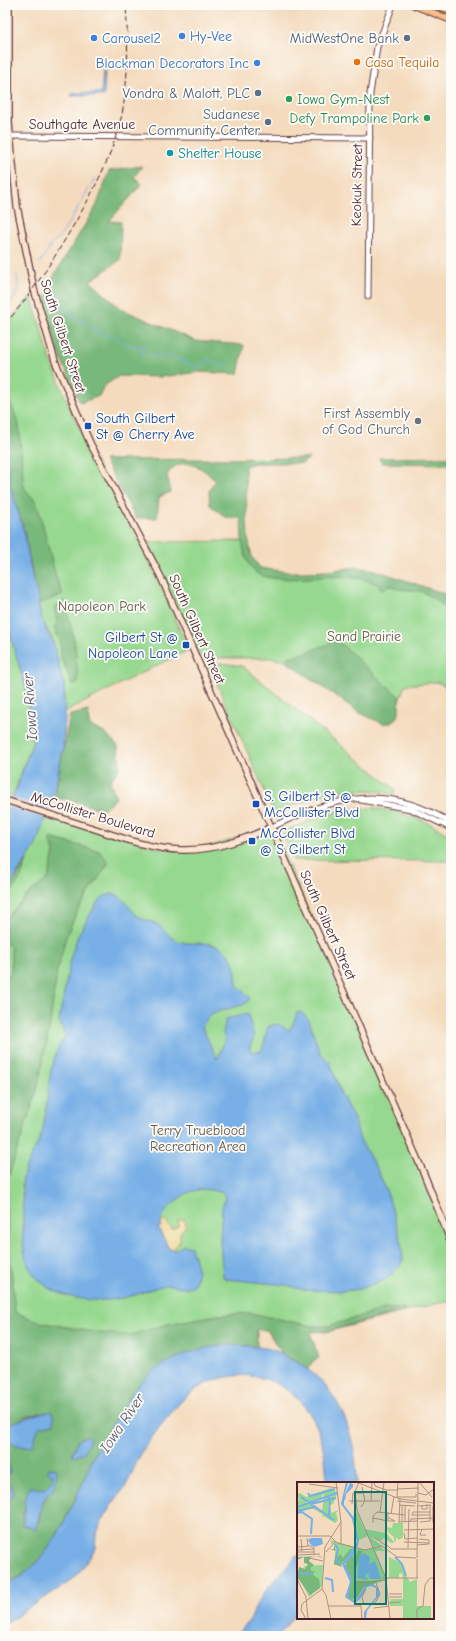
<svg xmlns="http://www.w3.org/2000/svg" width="456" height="1641" font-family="'Comic Neue',sans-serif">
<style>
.green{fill:#96d88f;stroke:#707c5d}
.forest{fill:#78b87a;stroke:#616c52;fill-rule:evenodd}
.sand{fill:#eeda9e;stroke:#9c7c64}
.water{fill:#77afe6;stroke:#606788}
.pier{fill:#f4dbbe}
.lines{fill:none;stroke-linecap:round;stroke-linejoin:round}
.stream{stroke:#77afe6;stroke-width:1}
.tertiary-casing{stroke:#643b41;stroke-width:7}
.secondary-casing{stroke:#643b41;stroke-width:8}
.primary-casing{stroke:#643b41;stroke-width:8}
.tertiary{stroke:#fff;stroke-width:5}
.secondary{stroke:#fce5d0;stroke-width:5.5}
.primary{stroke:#f8bd89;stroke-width:6}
.rail{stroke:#4a1f2b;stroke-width:1;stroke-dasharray:6 3;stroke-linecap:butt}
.shop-dot{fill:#3f7fe0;stroke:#fdfcf7;stroke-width:1.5}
.service-dot{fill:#5c6f8a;stroke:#fdfcf7;stroke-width:1.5}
.food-dot{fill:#e8710a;stroke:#fdfcf7;stroke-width:1.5}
.leisure-dot{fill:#2e9e5b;stroke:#fdfcf7;stroke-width:1.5}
.culture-dot{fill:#0f9aa8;stroke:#fdfcf7;stroke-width:1.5}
.worship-dot{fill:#6b7280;stroke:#fdfcf7;stroke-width:1.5}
.transit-dot{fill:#1a4fb4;stroke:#fdfcf7;stroke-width:1.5}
.labels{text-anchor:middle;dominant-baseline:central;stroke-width:3.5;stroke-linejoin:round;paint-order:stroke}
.shop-label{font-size:14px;fill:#366cbe;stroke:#fdfcf7;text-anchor:start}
.service-label{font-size:14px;fill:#4e5e75;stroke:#fdfcf7;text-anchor:end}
.food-label{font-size:14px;fill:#c56008;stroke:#fdfcf7;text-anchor:start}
.leisure-label{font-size:14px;fill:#27864d;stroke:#fdfcf7;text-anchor:start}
.street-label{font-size:14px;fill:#4a1f2b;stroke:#fdfcf7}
.culture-label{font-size:14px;fill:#0d838f;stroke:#fdfcf7;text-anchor:start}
.worship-label{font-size:14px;fill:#5b616d;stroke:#fdfcf7;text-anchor:end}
.transit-label{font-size:14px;fill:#164399;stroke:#fdfcf7;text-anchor:start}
.park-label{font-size:14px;fill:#615649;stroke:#fdfcf7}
.water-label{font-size:15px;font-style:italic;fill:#5a516c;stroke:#fdfcf7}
.inset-river{fill:none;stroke:#77afe6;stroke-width:2}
.inset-road{fill:none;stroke:#b09083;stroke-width:1}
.view{fill:#0f766e;fill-opacity:0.15;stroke:#0f766e;stroke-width:2}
.inset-edge{fill:none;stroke:#4a1f2b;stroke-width:2}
</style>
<rect width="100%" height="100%" fill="#fdfcf7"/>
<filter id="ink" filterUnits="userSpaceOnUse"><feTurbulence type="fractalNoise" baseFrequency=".025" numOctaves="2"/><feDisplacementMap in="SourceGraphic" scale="8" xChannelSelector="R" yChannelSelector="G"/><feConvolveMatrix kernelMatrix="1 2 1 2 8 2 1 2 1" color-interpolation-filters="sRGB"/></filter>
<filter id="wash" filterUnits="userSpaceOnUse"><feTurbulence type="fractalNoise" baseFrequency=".012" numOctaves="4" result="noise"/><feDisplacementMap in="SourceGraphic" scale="16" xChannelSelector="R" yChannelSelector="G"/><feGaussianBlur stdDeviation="0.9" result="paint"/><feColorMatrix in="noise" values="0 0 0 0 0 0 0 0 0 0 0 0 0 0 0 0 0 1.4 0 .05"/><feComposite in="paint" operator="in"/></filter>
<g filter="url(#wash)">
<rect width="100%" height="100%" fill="#f4dbbe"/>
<g class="green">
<polygon points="31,296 51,361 69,406 90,452 144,550 189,650 147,670 65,712 64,686 53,641 41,617 19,508 10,484 5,449 5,327"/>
<polygon points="242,541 258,571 316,575 375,574 451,601 451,689 437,682 405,685 391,724 361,712 287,661 271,658 201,658 148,542"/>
<polygon points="5,618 26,689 33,731 33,741 13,796 5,793"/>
<polygon points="221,663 242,666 395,789 394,794 369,790 333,791 274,812 209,666"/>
<path d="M376 808C405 814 427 818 451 837V861L293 860 283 835 285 831 329 813 352 809Z"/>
<polygon points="58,817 158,848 206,848 272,827 451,1239 451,1300 326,1332 253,1326 135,1346 10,1332 5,1244 5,892 35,845 44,818 57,821"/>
</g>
<g class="forest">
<polygon points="142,166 134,177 142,184 109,221 121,222 120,260 90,281 121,309 196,341 244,345 238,374 200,372 160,377 119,376 104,386 99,396 80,403 57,349 44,305 48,289 55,274 97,205 109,171"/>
<polygon points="5,389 19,425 23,478 25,489 35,500 39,510 56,577 63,595 38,604 25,535 10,484 5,462"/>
<polygon points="451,457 451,464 382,463 379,458"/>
<path d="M309 458 303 463H255L245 466 248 539 252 557 260 568 289 572H305L329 571 356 567 375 570 451 596V614L448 613 441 603 421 591 398 589 389 585 387 588 381 590 379 585C370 580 359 578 350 577 331 574 266 586 254 571 241 556 242 536 241 518H227L210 505 209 491 215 481C202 465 180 454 167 475L171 492 159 497 157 518H136L104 460Z"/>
<path d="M64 601C72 628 79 655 77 684L72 685 61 657 60 640 54 629 57 622 54 608Z"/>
<path d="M333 638C357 656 376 678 399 696V714L394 720 384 724 360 713 287 662 288 657C303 655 315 648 329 644Z"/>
<path d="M89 711C87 731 92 725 106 734 110 737 114 742 118 746L120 767 110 781 116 798 103 810C87 806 70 797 54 799L70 715Z"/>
<path d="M50 838 99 851 109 862 78 910 67 934 57 971 49 1031 37 1090 8 1178 6 1209 15 1312 40 1322 99 1333 130 1335 172 1323 218 1315 251 1313 312 1326H329L384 1309 405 1308V1310L328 1331 310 1332 319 1358 313 1361 308 1369 283 1355 267 1330 257 1329V1347L233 1345 204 1349 178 1357 152 1374 133 1392 124 1408 109 1430 104 1444 96 1450C78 1492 52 1569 5 1584V1503L11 1499 13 1488 5 1480 10 1472 5 1454V981L11 971V948L5 942V920L28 894 48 879 54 852ZM44 1412 54 1424 39 1427 24 1417ZM77 1441 84 1452 72 1455ZM57 1470 53 1489 46 1495 42 1502 39 1522 23 1515 30 1487 44 1489 51 1482 53 1474 51 1472Z"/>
<polygon points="27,861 21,877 5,902 5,893"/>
</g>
<polygon class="sand" points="185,1219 186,1226 180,1232 180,1241 174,1249 169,1249 158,1228 161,1226 161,1222 165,1221 172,1229 178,1226 178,1220"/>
<g class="water">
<polygon points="105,68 104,96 71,96 73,93 101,93 103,72"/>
<polygon points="5,449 10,484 25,535 33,581 36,588 41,617 49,636 53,641 64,686 65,722 63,749 56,785 36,845 5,893 5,814 17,787 33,741 26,689 5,618"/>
<path d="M112 894C125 895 129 910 139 917 146 921 155 922 161 927 166 932 171 939 178 941 194 947 211 938 225 951 235 959 236 973 237 985L250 998 245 1004 210 1014 202 1027 217 1059 225 1040 223 1032 226 1019 248 1014 254 1037 250 1046 251 1052 261 1051C266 1043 264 1035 269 1026L278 1024 289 1030 293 1024 297 1013 301 1012 309 1020 320 1053 330 1062 341 1094 354 1119 360 1140 378 1171 388 1195 401 1241 403 1259 400 1266 386 1279 360 1289 343 1291 304 1290 286 1285 225 1279 223 1276 220 1242 222 1207 225 1198 223 1193C201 1186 188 1189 172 1205 165 1212 160 1216 161 1226L158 1228 169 1249 175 1250 184 1245 191 1247 198 1271 195 1284C186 1291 177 1284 166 1285 155 1287 143 1293 131 1296 99 1305 49 1301 30 1269 21 1254 23 1232 23 1215 23 1202 20 1186 24 1173 28 1158 38 1147 42 1132 51 1096 44 1069 65 1036L59 1020 71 956 78 935 97 903 104 896Z"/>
<path d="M233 1345C246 1346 261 1346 273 1350 279 1351 286 1357 292 1360 339 1383 356 1433 357 1483H327C325 1443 319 1412 284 1388 254 1368 216 1373 188 1395 176 1405 151 1437 142 1452 135 1463 132 1476 125 1487 119 1496 111 1504 106 1514 103 1520 99 1527 97 1533 95 1538 96 1544 95 1548 92 1556 84 1565 80 1571 68 1586 48 1595 33 1605 23 1611 17 1618 5 1622V1584C52 1569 78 1492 96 1450 106 1442 107 1432 114 1422 121 1412 127 1401 133 1391 156 1361 197 1346 233 1345Z"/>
<path d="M44 1412H53L54 1424 39 1427 32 1446 23 1447 10 1443C7 1437 4 1431 8 1424Z"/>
<path d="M88 1436 90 1439 84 1453 76 1456 72 1455C76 1445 77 1437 88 1436Z"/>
<path d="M5 1454C8 1462 13 1474 5 1480 14 1489 18 1495 5 1503Z"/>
<path d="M48 1468H53L57 1470C56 1476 56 1484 53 1489 50 1494 45 1496 43 1501 39 1510 40 1520 35 1529L22 1525 25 1509 24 1500 30 1487 44 1489 51 1482 53 1474 48 1472Z"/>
<polygon points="298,1554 298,1611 278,1636 235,1636 251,1619 256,1605 268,1588"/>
</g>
<polygon class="pier" points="10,798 49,810 46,818 7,806"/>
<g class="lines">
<g class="stream">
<polyline points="40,263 51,245 62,234 96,177"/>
<polyline points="47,285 62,299 61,310 70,312 73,318 88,324 101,334 115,337 131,346 145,346 141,353 161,357 168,355 201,369 203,363 208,360 221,366 229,362"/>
<path d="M5 310C16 297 20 291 17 275"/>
</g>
</g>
</g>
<g filter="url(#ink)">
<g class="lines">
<g class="tertiary-casing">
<g id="tertiary">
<polyline points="10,136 370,138"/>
<polyline points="368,296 370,94 377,47 393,5"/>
<polyline points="361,800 411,809 451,828"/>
<path d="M272 827C337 796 386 783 451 823"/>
</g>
</g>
<g class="secondary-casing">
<g id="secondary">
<polyline points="9,5 9,123 17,206 34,289 55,361 90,443 160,575 424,1174 451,1242"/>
<path d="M5 800C33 809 61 818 89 827 120 837 149 849 181 850 213 851 243 840 272 827"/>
</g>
</g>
<g class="primary-casing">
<g id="primary">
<polyline points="414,5 451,20"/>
<polyline points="436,5 451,11"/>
</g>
</g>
<use href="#tertiary" class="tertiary"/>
<use href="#secondary" class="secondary"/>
<use href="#primary" class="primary"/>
<path class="rail" d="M5 324C29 297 48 268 66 238 90 198 112 159 122 114 129 78 128 41 126 5"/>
</g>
</g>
<g class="shop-dot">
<circle cx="182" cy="36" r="4"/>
<circle cx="94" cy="38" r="4"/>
<circle cx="257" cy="63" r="4"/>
</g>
<g class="service-dot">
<circle cx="407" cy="38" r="4"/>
<circle cx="258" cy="93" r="4"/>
<circle cx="268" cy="122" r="4"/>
</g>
<circle class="food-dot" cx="357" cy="62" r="4"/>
<g class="leisure-dot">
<circle cx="289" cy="99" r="4"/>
<circle cx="427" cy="118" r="4"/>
</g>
<circle class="culture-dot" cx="170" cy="153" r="4"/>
<circle class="worship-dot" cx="418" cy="421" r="4"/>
<g class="transit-dot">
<rect x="84" y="422" width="8" height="8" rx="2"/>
<rect x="182" y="641" width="8" height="8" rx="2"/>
<rect x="252" y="800" width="8" height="8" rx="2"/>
<rect x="248" y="837" width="8" height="8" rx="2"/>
</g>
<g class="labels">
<g class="shop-label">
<text x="190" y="36">Hy-Vee</text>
<text x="102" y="38">Carousel2</text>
<text x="249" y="63" text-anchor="end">Blackman Decorators Inc</text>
</g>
<g class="service-label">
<text x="399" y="38">MidWestOne Bank</text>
<text x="250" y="93">Vondra &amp; Malott, PLC</text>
<text x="260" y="114">Sudanese<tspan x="260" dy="16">Community Center</tspan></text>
</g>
<g class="food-label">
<text x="365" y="62">Casa Tequila</text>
</g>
<g class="leisure-label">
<text x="297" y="99">Iowa Gym-Nest</text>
<text x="419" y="118" text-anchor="end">Defy Trampoline Park</text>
</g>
<g class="street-label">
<text x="82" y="124">Southgate Avenue</text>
<text transform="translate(357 185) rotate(-89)">Keokuk Street</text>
<text transform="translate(63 336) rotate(72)">South Gilbert Street</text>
<text transform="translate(197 629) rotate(66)">South Gilbert Street</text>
<text transform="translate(93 815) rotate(17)">McCollister Boulevard</text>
<text transform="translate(328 925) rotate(66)">South Gilbert Street</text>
</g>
<g class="culture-label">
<text x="178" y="153">Shelter House</text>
</g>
<g class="worship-label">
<text x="410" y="413">First Assembly<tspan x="410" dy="16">of God Church</tspan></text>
</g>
<g class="transit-label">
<text x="96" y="418">South Gilbert<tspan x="96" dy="16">St @ Cherry Ave</tspan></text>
<text x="178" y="637" text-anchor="end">Gilbert St @<tspan x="178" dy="16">Napoleon Lane</tspan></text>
<text x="264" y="796">S. Gilbert St @<tspan x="264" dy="16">McCollister Blvd</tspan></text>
<text x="260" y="833">McCollister Blvd<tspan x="260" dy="16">@ S Gilbert St</tspan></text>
</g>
<g class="park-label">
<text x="102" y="606">Napoleon Park</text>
<text x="364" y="636">Sand Prairie</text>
<text x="198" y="1130">Terry Trueblood<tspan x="198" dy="16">Recreation Area</tspan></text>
</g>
<g class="water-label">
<text transform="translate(30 707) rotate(-94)">Iowa River</text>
<text transform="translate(122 1423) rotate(-56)">Iowa River</text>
</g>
</g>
<g transform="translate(297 1482)">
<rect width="137" height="137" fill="#f4dbbe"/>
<path d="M34 6 40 10 27 15 26 10 25 15 12 20 4 14 11 20 0 24 2 17 0 13 3 11 9 15ZM40 12 36 22 30 24 33 25V28L34 27V31L42 28 39 31 41 38 38 41 26 34V39L25 30 37 38 25 29 27 16ZM12 21 25 30V32L15 26 0 30V25ZM60 30 67 47 89 51 97 60V55L92 51 89 45 95 46 96 41H106V55L102 58 99 55V58L96 61H94L87 56 84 59 74 55 85 64 76 65 71 54 62 58 56 34ZM34 58 58 65 45 83H37L39 67 37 61 34 62ZM83 65 89 69H78L90 98 58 101 48 86 49 80 61 66 68 68ZM92 75 106 82V89L113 100 120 97V124H134V137H106V124H93V117H106V96L105 91 102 92V96H92ZM26 83 25 104 12 115 5 101 9 87 6 86 8 84Z" fill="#96d88f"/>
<path d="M37 62 41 75 43 72 46 76 53 67 58 66 45 81 42 78 45 85 37 82 39 69 33 67H37ZM61 68 65 69 58 90 59 99H85L67 105 60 116 53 118 50 115 54 95 48 85 50 79 59 69 56 74 58 77ZM21 74 14 75 12 79 17 83 13 86 15 90 18 88 16 93 22 97 23 106 13 113 0 95 2 85 8 87 11 82 7 81V75L0 78 1 75 23 74 25 76Z" fill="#78b87a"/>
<path d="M49 0H53L51 1 47 14 53 1 56 2V5L49 12 48 20 47 16V23L57 36 62 59 59 69 48 82 55 97 51 116 59 118 69 103 76 102 81 106 82 113 70 129 69 137H67V130L79 115V106L74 104 70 105 63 117 57 121 48 115 53 100 45 82 60 60 55 37 44 22ZM14 56H25L26 62 18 65 14 63 11 58ZM66 71 73 75 72 82 78 79 84 97H73L71 91 68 94 71 98 60 96 62 75Z" fill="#77afe6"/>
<path class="inset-river" d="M11 11 13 14 38 7M31 14 33 18 32 34 34 36M4 15 37 38M14 22 39 16M0 25 40 11M0 29 18 25M0 31 5 30 15 37 14 52M38 62 41 67 39 78 45 82M98 75 105 82 109 94M0 91 15 92M28 96 35 98 36 110"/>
<path class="inset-road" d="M59 0 103 17 137 21M62 0 58 10 60 28 89 96 93 137M77 0 78 4 89 8H100M101 0 100 15H119V12M122 0 135 15M12 2 41 6M100 7 122 6M121 11 129 13 137 7M52 19H83M74 19 75 0M100 19 119 21M55 22 56 11H66M102 23 118 24M121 24 134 23M125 24V27H130V22M64 25 68 19 65 5M83 30 87 0M94 32 97 14M133 33H115L116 30H133M76 36 91 39V30M92 39H98L92 36M113 39 114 37 137 36M102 40 121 39M105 40V23M108 40V24M123 40 133 39V23M76 41V34L80 30 108 33M102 41 103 16M136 41V24M125 47 123 53H129M107 48 137 47M107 51 108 57 120 56M0 54H33M33 54 40 61 68 68 76 66M10 56 11 63 17 66V73M78 56 88 63M4 57 5 69M107 60 132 61M44 62V40M89 62 94 67H120M120 63 132 62V58L122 57M0 65 12 64M76 66 85 64 100 75 119 76M111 66 112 27M0 68 17 67M0 70H17M29 70 38 60M0 73 23 72M120 76 121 0M10 82 12 76 26 79M86 96H121M120 96V77M0 97 9 115 11 137M58 101 89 98M92 112H105M92 115H105M92 121 104 120M62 123 67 122 65 115 69 107M77 123 83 112 79 101M31 124H64L65 137M77 126 92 124M9 137 4 128 5 122 25 107M34 137 29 113 25 107 28 65 44 40 39 0M120 137V127L126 124 128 103 133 96H137"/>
<path class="view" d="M58 10H89V122H58Z"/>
<rect width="137" height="137" class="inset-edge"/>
</g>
<rect width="456" height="1641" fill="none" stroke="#fdfcf7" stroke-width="20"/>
</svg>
